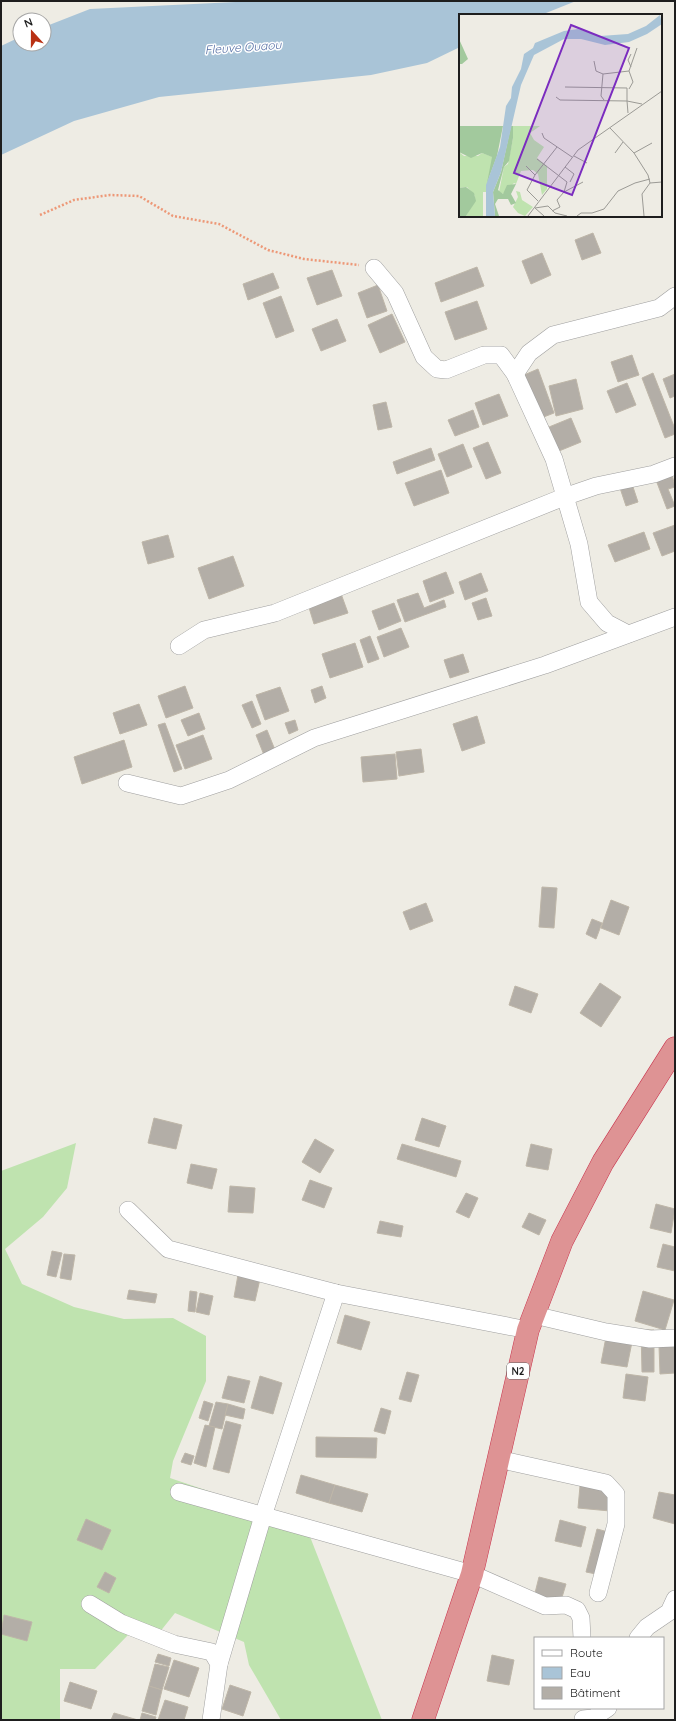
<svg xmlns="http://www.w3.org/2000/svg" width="676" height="1721" font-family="Quicksand,sans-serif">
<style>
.grass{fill:#bfe3af}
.water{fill:#a9c4d7}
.building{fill:#b3aea7;stroke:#beb6a8}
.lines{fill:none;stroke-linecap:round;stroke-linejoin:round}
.minor-casing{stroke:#9f9f9f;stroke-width:18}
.highway-casing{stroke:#c9344d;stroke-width:23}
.path{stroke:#ed9877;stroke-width:2.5;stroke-dasharray:2 2;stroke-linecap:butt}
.minor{stroke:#fff;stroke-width:17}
.highway{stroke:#de9394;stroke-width:22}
.labels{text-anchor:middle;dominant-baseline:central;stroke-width:3;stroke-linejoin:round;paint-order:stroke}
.shield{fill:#fff;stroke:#626262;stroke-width:1}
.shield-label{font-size:10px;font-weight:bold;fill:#1e1e1e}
.water-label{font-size:12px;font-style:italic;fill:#536da4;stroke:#fff}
.inset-road{fill:none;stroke:#9b9a95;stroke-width:1}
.view{fill:#7b2cbf;fill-opacity:0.15;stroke:#7b2cbf;stroke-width:2}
.inset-edge{fill:none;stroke:#1e1e1e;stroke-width:2}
</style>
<rect width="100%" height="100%" fill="#eeece4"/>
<polygon class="grass" points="76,1143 67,1188 43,1217 5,1249 22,1284 74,1307 124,1319 173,1318 206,1336 206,1381 173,1461 170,1478 305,1524 382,1720 281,1720 249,1665 244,1642 175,1613 151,1643 128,1635 95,1669 60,1669 60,1720 1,1720 1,1171"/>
<polygon class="water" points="257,1 576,1 541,15 460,15 460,47 427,63 371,75 159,97 74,121 1,155 1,46 20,37 20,44 44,44 44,27 90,9"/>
<g class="building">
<polygon points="593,233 601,253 582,260 575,240"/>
<polygon points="542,253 551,275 531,284 522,261"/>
<polygon points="477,267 484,286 441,302 435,283"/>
<polygon points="332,270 342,296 317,305 307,278"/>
<polygon points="273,273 279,288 248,300 243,284"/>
<polygon points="378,285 387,311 367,318 358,293"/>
<polygon points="281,296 294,331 276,338 263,303"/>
<polygon points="477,301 487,329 455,340 445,312"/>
<polygon points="392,314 405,342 380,353 368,325"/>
<polygon points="337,319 346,341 321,351 312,329"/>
<polygon points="632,355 639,375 618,382 611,362"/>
<polygon points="538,369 554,413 541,418 524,375"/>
<polygon points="653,373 675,429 675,434 665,438 642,378"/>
<polygon points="675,374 675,396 670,398 663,379"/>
<polygon points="576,379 583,409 556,416 549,386"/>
<polygon points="627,383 636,405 616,413 607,391"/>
<polygon points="499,394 508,416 483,425 475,403"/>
<polygon points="386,402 392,427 378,430 373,405"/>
<polygon points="473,410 479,427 455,436 448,420"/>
<polygon points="571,418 581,442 559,451 549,427"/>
<polygon points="488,442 501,473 486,479 473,448"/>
<polygon points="463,444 472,467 447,477 438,454"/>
<polygon points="431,448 435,460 397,474 393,462"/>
<polygon points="441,470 449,493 414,506 405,483"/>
<polygon points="672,474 675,487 668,489 675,506 667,509 656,480"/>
<polygon points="632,484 638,502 626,506 620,488"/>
<polygon points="675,525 675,551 662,556 653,533"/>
<polygon points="644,532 650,549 615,562 608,545"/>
<polygon points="168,535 174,557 148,564 142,542"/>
<polygon points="233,556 244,586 209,599 198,568"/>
<polygon points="446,572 454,593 430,602 423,581"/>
<polygon points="481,573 488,591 465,600 459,582"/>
<polygon points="340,591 348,613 314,624 307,601"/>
<polygon points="418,593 424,608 444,600 446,607 405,622 397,600"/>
<polygon points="486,598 492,616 478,620 472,603"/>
<polygon points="394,603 401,621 379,630 372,611"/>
<polygon points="401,628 409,647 384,657 377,637"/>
<polygon points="370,636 379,659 368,663 360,640"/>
<polygon points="355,643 363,667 330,678 322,654"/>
<polygon points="463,654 469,672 450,678 444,660"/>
<polygon points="185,686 193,708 166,718 158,696"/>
<polygon points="322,686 326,698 315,703 311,690"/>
<polygon points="280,687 289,711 265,720 256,695"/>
<polygon points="252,701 261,724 252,728 242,705"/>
<polygon points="139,704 147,725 120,734 113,713"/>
<polygon points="199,713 205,729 188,736 181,720"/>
<polygon points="477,716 485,743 462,751 453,724"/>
<polygon points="295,720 298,730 289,734 285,723"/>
<polygon points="165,723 182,769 174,772 158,725"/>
<polygon points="267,730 275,750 264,755 256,735"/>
<polygon points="203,735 212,759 185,769 176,745"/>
<polygon points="124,740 132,767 82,784 74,757"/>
<polygon points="421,749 424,772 399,776 396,752"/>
<polygon points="395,754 397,779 363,782 361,757"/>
<polygon points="542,887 557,888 554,928 539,927"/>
<polygon points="611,900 629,907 619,935 601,928"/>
<polygon points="426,903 433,921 410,930 403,912"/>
<polygon points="592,919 602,923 596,939 586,934"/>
<polygon points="600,983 621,997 601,1027 580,1013"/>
<polygon points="515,986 538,994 531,1013 509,1005"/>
<polygon points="154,1118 182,1125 176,1149 148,1143"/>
<polygon points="422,1118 446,1126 439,1147 415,1140"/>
<polygon points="315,1139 334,1150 320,1173 302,1162"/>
<polygon points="402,1144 461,1161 456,1177 397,1159"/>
<polygon points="531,1144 552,1149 548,1170 526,1166"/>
<polygon points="191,1164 217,1169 212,1189 187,1183"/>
<polygon points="310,1180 332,1188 324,1208 302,1200"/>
<polygon points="230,1186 255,1188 253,1213 228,1212"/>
<polygon points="466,1193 478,1198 469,1218 456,1212"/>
<polygon points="656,1204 675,1209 671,1233 650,1228"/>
<polygon points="529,1213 546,1220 539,1235 522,1227"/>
<polygon points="380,1221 403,1226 401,1237 377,1233"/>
<polygon points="663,1244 675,1247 675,1271 657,1267"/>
<polygon points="52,1251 62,1253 56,1277 47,1275"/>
<polygon points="64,1254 75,1255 71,1280 60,1278"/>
<polygon points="238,1275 260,1279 255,1301 234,1297"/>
<polygon points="129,1290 157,1294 155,1303 127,1299"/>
<polygon points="190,1291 197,1292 195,1312 188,1311"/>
<polygon points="643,1291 674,1300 665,1330 635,1321"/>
<polygon points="200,1293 213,1296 209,1315 196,1312"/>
<polygon points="345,1315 370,1322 361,1350 337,1343"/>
<polygon points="641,1330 654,1330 654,1372 642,1372"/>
<polygon points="606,1337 632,1342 627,1367 601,1363"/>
<polygon points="659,1346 675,1346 675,1373 660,1374"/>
<polygon points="407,1372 419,1375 411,1402 399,1399"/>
<polygon points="626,1374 648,1377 645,1401 623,1398"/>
<polygon points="228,1376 250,1381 244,1403 222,1398"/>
<polygon points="260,1376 282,1383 273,1414 251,1408"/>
<polygon points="204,1401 213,1404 208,1421 199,1418"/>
<polygon points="216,1402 228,1404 222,1429 209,1426"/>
<polygon points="228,1404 245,1409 243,1419 225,1415"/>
<polygon points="381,1408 391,1411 385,1434 374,1431"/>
<polygon points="226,1421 241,1425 229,1473 213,1469"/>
<polygon points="205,1425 215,1427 206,1467 194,1463"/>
<polygon points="316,1437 377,1438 376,1458 316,1457"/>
<polygon points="185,1453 194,1456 191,1465 181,1462"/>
<polygon points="301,1475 335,1485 329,1503 296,1493"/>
<polygon points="581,1475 613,1478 610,1511 578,1508"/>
<polygon points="335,1485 368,1494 362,1512 329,1503"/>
<polygon points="659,1492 675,1495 675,1524 653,1518"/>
<polygon points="86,1519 111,1530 102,1550 77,1540"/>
<polygon points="560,1520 586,1527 581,1547 555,1541"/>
<polygon points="597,1529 612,1533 601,1575 586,1572"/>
<polygon points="105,1572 116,1578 109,1593 97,1587"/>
<polygon points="539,1577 566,1584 560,1604 534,1597"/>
<polygon points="4,1615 32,1622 27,1641 1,1634"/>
<polygon points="158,1654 171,1658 169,1666 155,1662"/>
<polygon points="492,1655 514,1660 509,1685 487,1681"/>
<polygon points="174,1660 199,1668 189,1697 164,1689"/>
<polygon points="155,1664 169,1667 162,1690 149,1686"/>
<polygon points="70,1682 97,1691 91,1709 64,1701"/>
<polygon points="230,1685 251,1692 243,1716 222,1709"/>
<polygon points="149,1686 162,1690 156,1715 142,1711"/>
<polygon points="165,1700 188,1707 184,1720 158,1720"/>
<polygon points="114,1713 138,1720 111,1720"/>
<polygon points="142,1713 156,1717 155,1720 140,1720"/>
</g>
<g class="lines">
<g class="minor-casing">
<g id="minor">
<polyline points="374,268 395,293 424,357 437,369 446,370 484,355 501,355 515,374 554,459 579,544 589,602 607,623 628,634"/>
<polyline points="515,374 529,353 553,335 659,308 675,296"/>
<polyline points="179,646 204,630 275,613 564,497 596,486 654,474 675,466"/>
<polyline points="127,783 181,796 229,780 314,738 545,665 675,617"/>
<polyline points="128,1210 168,1249 336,1293 528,1330"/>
<polyline points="534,1315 606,1332 650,1339 675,1338"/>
<polyline points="498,1459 606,1483 616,1494 616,1524 598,1593"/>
<polyline points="179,1492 472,1574 545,1606 566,1605 577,1610 581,1618 582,1638"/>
<polyline points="90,1604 121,1623 174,1644 212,1652 219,1664 211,1720"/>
<polyline points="638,1638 647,1627 669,1612 675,1599"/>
<polyline points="219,1664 263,1516 336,1293"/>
<polyline points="583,1719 593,1718 608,1708"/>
</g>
</g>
<g class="highway-casing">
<polyline id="highway" points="423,1720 472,1574 528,1330 562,1241 603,1162 675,1048"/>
</g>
<polyline class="path" points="40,215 74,200 110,195 139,196 173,216 219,224 268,250 304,259 359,265"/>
<use href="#minor" class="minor"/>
<use href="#highway" class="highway"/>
</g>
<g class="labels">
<rect class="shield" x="507" y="1363" width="22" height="16" rx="3"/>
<g class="shield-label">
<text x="518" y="1371">N2</text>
</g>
<g class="water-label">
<text transform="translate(243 47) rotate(-4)">Fleuve Ouaou</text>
</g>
</g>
<g transform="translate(459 14)">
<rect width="203" height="203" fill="#eeece4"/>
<path d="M54 112H81L71 119 75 126 85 133 78 144 88 152V175L83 181 79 160 74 156 62 157 57 170 55 169 44 180 40 178 45 153 49 150 54 124ZM0 138 5 142H19L23 139 34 143 27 178H24V202H7L16 187V182L8 173 0 174ZM57 177 61 178 63 186 74 193 66 202 59 199 54 193 59 183Z" fill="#bfe3af"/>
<path d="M0 25 9 45 3 50H0ZM0 112H44L38 142 28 169 33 143 23 139 12 144 0 138ZM52 112H54V124L50 147 45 153 39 176 44 180 48 171 57 170 52 180 57 189 52 191 49 185H39L36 190 40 202H36L34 178 42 158ZM7 173 15 179 17 187 7 202H0V174Z" fill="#a2c99d"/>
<path d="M201 1 203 10 188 20 170 28 146 31 122 25H105L75 41 62 71 42 158 34 178 36 202H27V171L41 133 47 92 52 84 53 73 62 55 65 40 74 34 76 29 105 17 119 15 141 22 169 20 187 12Z" fill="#a9c4d7"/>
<path class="inset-road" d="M135 47 137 57 144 60M172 53 169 46 172 40M170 57 178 34M144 60 170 57 174 68 170 75M144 60 142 82 145 86M106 73 168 74V87L183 90M97 83 101 86 168 87 169 99M151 114 175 139 189 161 191 169 183 180 185 202M83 119 85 124 113 143M156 139 164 128M175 139 193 129M115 142 128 149M78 145 108 168 105 178 98 186 101 193 93 197M67 152 76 161 68 176 79 187M106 153 115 160 111 168M76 161 98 133M191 169 203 168M105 178 124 168M76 194 89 192 96 199 108 202M76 194 85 202M69 202 119 136 203 77M118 202 122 199H133L145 195 159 177 176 169 191 165"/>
<path class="view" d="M112 11 170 34 113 181 55 159Z"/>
<rect width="203" height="203" class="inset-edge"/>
</g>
<rect width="676" height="1721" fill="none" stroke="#1e1e1e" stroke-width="4"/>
<rect x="534" y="1637" width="130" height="72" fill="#ffffff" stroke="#a5a5a5"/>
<rect x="542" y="1650" width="20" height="6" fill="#ffffff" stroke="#a5a5a5"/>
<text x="570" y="1657" font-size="12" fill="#1e1e1e">Route</text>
<rect x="542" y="1667" width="20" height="12" fill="#a9c4d7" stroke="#a5a5a5"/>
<text x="570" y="1677" font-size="12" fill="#1e1e1e">Eau</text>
<rect x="542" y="1687" width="20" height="12" fill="#b3aea7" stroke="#a5a5a5"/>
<text x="570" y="1697" font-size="12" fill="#1e1e1e">Bâtiment</text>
<g transform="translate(32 32) rotate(339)"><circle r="19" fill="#ffffff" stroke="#a5a5a5"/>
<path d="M0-3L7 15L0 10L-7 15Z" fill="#b93013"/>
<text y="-6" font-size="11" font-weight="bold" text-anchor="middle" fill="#1e1e1e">N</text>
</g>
</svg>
